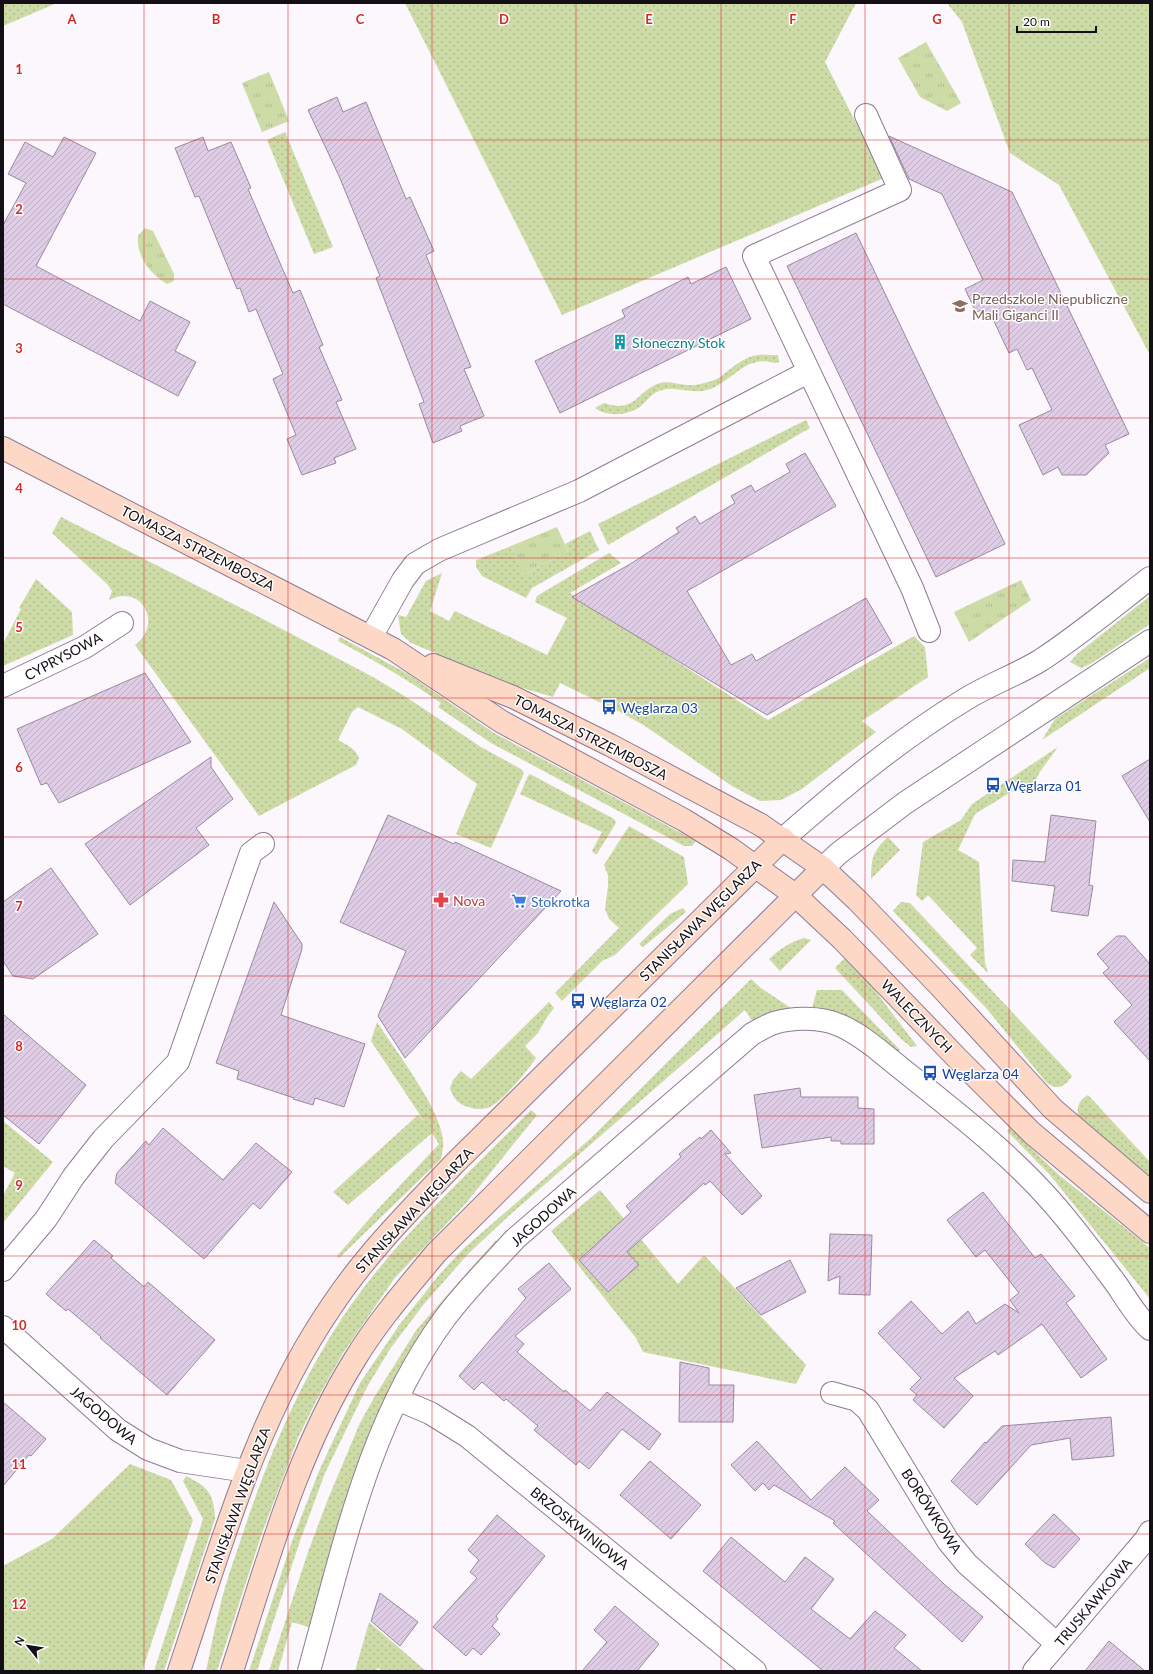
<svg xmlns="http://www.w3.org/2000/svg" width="1153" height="1674" font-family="Lato,sans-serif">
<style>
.grass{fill:url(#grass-dots)}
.park{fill:url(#park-tufts)}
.building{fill:url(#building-hatch);stroke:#9989a0}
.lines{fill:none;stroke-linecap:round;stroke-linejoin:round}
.street-casing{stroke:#8c7c92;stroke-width:24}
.secondary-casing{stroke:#8c7c92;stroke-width:24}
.street{stroke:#fff;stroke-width:22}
.secondary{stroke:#fed8c7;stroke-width:22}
.grid{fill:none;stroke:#d62828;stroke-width:1;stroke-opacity:0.55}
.labels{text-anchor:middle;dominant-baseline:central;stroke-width:3;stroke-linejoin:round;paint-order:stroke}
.education-label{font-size:14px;fill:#785e54;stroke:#fff;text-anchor:start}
.culture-label{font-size:14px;fill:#0d838f;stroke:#fff;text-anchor:start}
.street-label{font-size:14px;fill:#140e16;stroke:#fff}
.transit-label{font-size:14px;fill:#164399;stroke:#fff;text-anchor:start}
.health-label{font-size:14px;fill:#be3a42;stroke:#fff;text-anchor:start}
.shop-label{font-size:14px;fill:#366cbe;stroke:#fff;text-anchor:start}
.grid-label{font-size:13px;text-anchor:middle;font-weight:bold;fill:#d62828;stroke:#fff;stroke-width:3;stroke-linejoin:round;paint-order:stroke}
</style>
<defs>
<pattern id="grass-dots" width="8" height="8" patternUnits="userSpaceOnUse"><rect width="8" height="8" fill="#cddba7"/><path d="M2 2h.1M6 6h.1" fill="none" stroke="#afbb8f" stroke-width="1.8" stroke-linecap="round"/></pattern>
<pattern id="park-tufts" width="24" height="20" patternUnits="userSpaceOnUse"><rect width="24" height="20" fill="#cddba7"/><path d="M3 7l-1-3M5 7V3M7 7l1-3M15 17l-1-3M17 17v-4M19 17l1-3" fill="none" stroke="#afbb8f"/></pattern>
<pattern id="building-hatch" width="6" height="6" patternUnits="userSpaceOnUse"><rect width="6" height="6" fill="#dfcde5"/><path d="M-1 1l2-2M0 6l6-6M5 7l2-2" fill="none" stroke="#beafc4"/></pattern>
</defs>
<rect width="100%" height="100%" fill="#fbf7fc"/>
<g class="grass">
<polygon points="3,3 57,3 3,26"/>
<polygon points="405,3 856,3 825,62 884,178 562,315"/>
<polygon points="947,3 1150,3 1150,355 1059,185 1010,153 962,22"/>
<polygon points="285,132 333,247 314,254 267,140"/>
<path d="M778 355 779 362 775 363C747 355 736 377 713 388 692 397 677 384 659 391 651 394 647 401 641 406 628 416 607 417 595 408L604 403C636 414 636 391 660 383 672 380 685 388 700 384 705 383 712 381 717 379 730 371 738 360 753 356 761 354 770 355 778 355Z"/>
<polygon points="806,420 810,428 608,545 598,524"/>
<path d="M61 517 261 618 373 677 406 697 481 747 521 769 524 773 491 848 456 834 477 784 402 729 358 707 352 712 338 740C347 745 355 748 359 758L356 765 259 816 135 645C164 623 141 583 109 600L112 591 108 585 52 533Z"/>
<polygon points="590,531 599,550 532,588 526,598 482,576 476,567 476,560 511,546 524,575 568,551 565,544"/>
<polygon points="609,553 621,563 570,593 768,720 914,636 925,647 928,677 862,721 876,732 802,789 781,800 760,801 732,786 645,726 622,713 560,683 553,697 509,684 411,643 401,634 398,615 406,617 426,581 442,573 430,611 449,621 455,611 547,655 567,618 535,602 537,596"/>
<polygon points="36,579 72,612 73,635 3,666 3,644 21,609 19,608"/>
<polygon points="1150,596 1150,624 1092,663 1081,668 1070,662 1077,654"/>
<path d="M340 637 408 674 494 733 696 841 692 846H684L491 743 438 707 441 703C408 680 374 660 338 641Z"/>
<polygon points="1150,658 1150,668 1042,740 1055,719"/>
<polygon points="1058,747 1039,773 1030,794 1016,789 975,814 958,850 979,862 985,963 988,973 970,955 977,948 928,895 922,901 916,895 923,842 961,820 972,804"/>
<polygon points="530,774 614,819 616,823 597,854 595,854 592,851 602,832 520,794 528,776"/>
<polygon points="629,826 684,857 688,884 615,955 602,961 562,1001 555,993 619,928 609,919 605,909 608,886 608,875 604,865"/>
<path d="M888 837 900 850 871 879C871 858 873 851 888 837Z"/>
<path d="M901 902 910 903 1072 1076C1064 1088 1056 1091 1045 1081L987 1009 893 911Z"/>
<polygon points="683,908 686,912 643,947 639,944 670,914"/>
<path d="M804 938 811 940 780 971 769 959C780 949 790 942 804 938Z"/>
<polygon points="847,956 857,967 917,1046 911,1047 901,1039 835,968"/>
<polygon points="751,979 761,988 794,1010 752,1021 745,1010 512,1213 468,1254 424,1304 390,1349 367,1387 325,1473 300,1541 257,1671 249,1671 292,1541 319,1471 360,1383 400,1324 439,1275 463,1249 591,1138"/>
<path d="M817 990H842L900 1050 899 1052C885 1041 871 1028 855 1020 841 1014 827 1011 812 1008Z"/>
<path d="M549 1002 554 1008 547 1017 538 1033 525 1046 536 1058C528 1070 500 1105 487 1108 480 1110 474 1109 468 1107 458 1104 453 1098 450 1088L453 1080 461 1071 471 1079Z"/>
<path d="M377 1022C395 1050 441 1109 443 1140 444 1146 442 1153 441 1159L339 1258 337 1256 377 1210 439 1144 432 1133 348 1205 333 1192 418 1115 424 1121 371 1041Z"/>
<path d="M1088 1095 1150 1162V1180L1078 1118C1077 1107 1078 1100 1088 1095Z"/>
<path d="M531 1110 537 1115 466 1203 394 1279 343 1353 316 1401 298 1438 262 1533 217 1671H206C211 1648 215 1625 221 1603 226 1581 234 1560 241 1539 268 1457 301 1377 351 1305 401 1234 471 1171 531 1110Z"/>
<polygon points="3,1121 53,1162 3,1223 3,1196 15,1173 3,1166"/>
<polygon points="1010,1128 1059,1175 1150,1248 1150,1299 1050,1175 1007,1131"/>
<polygon points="600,1190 678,1284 704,1255 806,1365 796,1384 643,1352 636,1338 551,1231"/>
<polygon points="496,1240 498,1243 441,1310 312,1628 292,1622 278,1671 269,1671 308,1552 328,1499 360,1423 375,1396 417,1329"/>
<polygon points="130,1464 171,1480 193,1520 142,1671 3,1671 3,1566 52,1539"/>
<path d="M186 1476C208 1487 214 1493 215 1519L164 1671H154L203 1519 183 1481Z"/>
<polygon points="369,1622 426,1671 382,1671 378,1668 375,1671 355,1671"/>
</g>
<g class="park">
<polygon points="926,42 961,103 947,111 920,97 898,58"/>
<polygon points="269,72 289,121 262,132 242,83"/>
<path d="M145 228 153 231 174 274V281L167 284C150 274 136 256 138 236Z"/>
<polygon points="557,527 568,551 524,575 511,546"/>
<polygon points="1021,580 1031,600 969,642 954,612"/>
</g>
<g class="building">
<polygon points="337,97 343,112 366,102 406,199 410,197 434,251 426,255 471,367 464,369 484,416 460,426 462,431 433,443 419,404 424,402 376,278 380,276 339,176 308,110"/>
<polygon points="889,136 1012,192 1129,434 1105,445 1109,453 1086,475 1062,475 1058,467 1043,475 1019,425 1052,410 1032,368 1027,370 1017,349 1009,353 992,317 987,320 982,310 976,312 965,289 983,280 942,194 909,179"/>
<polygon points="64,137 96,153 36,266 140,321 150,301 190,322 175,351 196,362 178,396 3,304 3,225 26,183 8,174 25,142 53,157"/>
<polygon points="203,137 208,151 231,142 251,188 248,189 293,293 300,290 323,345 319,347 342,400 336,402 356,449 334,458 336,463 302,475 287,439 296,435 273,379 283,374 256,309 249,312 240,288 237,289 199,196 195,197 175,148"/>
<polygon points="856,233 1005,544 936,577 787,266"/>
<polygon points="726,267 751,319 560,413 535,361 625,317 622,310 688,277 691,284"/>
<polygon points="805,453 836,506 687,591 731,665 752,654 756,661 866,598 892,643 767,715 572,597 632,563 679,532 676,528 695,516 700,524 735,503 731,496 751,485 755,492 790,472 786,464"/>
<polygon points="145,673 191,742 59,803 47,783 41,785 17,729"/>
<polygon points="211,757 211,767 233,799 196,828 209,845 130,905 85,844"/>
<polygon points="1150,759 1150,822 1122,776"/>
<polygon points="388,815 454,844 455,842 561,891 405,1058 378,1016 406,951 340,922"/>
<polygon points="1051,815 1096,821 1089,885 1093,886 1088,916 1051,911 1055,886 1012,881 1013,860 1045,862"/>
<polygon points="51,868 98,934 33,979 13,976 3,961 3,902"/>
<polygon points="274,902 302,944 302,949 281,1015 365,1044 344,1107 315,1098 313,1105 293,1099 294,1098 237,1079 239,1071 216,1063"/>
<polygon points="1117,936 1125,936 1150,964 1150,1061 1114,1022 1132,1005 1103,973 1109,968 1097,954"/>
<polygon points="3,1014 86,1085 39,1144 3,1115"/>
<polygon points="800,1088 801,1097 858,1097 858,1108 874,1109 874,1144 841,1144 841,1141 831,1141 831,1137 762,1148 754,1095"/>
<polygon points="163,1128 223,1180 256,1143 292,1172 260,1209 253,1203 204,1259 115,1183 117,1173 146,1141 149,1145"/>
<polygon points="711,1130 731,1153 725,1154 762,1196 742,1215 710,1181 705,1185 704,1183 627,1252 639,1265 608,1292 579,1260 631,1212 626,1206 681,1157 679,1154 700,1137 701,1139"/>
<polygon points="983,1192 1035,1258 1041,1254 1075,1296 1066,1303 1107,1359 1081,1378 1042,1324 998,1355 995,1351 954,1378 973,1396 944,1428 913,1400 917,1395 910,1389 921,1378 878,1333 911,1301 942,1334 968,1311 976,1324 1005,1304 1019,1313 1010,1300 1019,1293 985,1250 976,1257 947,1220"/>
<polygon points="830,1234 872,1235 870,1295 839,1294 840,1276 828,1281"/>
<polygon points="94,1240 113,1256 111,1258 144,1287 148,1282 215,1340 167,1395 100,1338 101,1337 68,1309 66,1311 46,1294"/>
<polygon points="790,1260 806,1292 761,1315 736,1288"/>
<polygon points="549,1263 571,1289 515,1336 524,1344 517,1352 564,1392 565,1390 590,1411 607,1392 661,1434 649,1450 622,1429 589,1469 579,1461 576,1465 534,1430 538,1426 506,1399 504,1401 482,1382 474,1390 459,1376 526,1298 518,1289"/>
<polygon points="680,1362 709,1368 709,1385 734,1385 733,1422 679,1422"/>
<polygon points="3,1402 46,1439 31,1456 29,1455 3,1486"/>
<polygon points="1111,1417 1114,1456 1072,1460 1070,1438 1031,1445 977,1505 951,1481 985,1442 986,1443 1002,1426"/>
<polygon points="757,1441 811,1500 845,1467 879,1500 867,1511 944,1584 983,1617 962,1642 833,1523 835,1521 774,1485 769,1490 763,1483 755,1491 731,1465"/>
<polygon points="650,1461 701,1505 671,1539 620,1495"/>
<polygon points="1054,1514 1080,1539 1054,1568 1045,1563 1025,1544"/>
<polygon points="497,1515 545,1556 496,1616 498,1619 492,1626 500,1634 481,1655 473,1648 466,1656 433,1627 477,1578 470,1572 479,1560 468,1550"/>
<polygon points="731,1537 785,1582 805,1557 834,1579 811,1609 850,1639 875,1611 906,1635 894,1648 922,1671 823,1671 703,1571"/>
<polygon points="380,1593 418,1622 400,1646 371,1621"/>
<polygon points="615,1606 659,1644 637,1671 582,1671 607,1642 594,1630"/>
<polygon points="1109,1641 1145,1671 1085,1671"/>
</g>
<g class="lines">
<g class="street-casing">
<g id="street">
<polyline points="866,115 900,190 754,256 912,588 929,631"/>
<polyline points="371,637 403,580 415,564 439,550 579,491 808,372"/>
<polyline points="3,686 85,647 122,623"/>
<path d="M783 839C840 789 900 739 966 699 990 684 1017 675 1041 660 1079 635 1114 606 1150 578"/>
<polyline points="823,868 839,853 905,803 1150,641"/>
<polyline points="3,1270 46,1219 74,1176 103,1139 178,1062 251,853 263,844"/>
<polyline points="3,1327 118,1430 148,1449 180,1461 247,1471"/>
<polyline points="832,1393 857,1400 868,1410 948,1541 967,1564 1057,1644"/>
<polyline points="397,1399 430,1413 467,1436 755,1671"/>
<path d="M309 1671C343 1550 369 1421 445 1318 466 1290 491 1265 515 1239L752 1034C759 1030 766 1026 774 1023 793 1017 821 1017 839 1025 852 1030 864 1039 876 1048 935 1097 1000 1143 1051 1201 1075 1228 1096 1257 1117 1285 1127 1300 1137 1317 1150 1329"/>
<polyline points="1034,1671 1146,1539 1150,1532"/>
</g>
</g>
<g class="secondary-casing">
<g id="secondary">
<polyline points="3,448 393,649 502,722 684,820 731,849 795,895 842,939 957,1058 1032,1133 1150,1232"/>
<polyline points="433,665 513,697 610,745 761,825 823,868 857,900 938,984 1053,1109 1150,1192"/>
<path d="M179 1671C221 1546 256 1417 331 1307 366 1254 411 1209 455 1163L783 839"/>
<path d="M232 1671C266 1567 296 1453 355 1359 378 1321 407 1288 436 1253L823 868"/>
</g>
</g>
<use href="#street" class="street"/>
<use href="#secondary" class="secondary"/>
</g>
<path class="grid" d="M144 3V1671M288 3V1671M432 3V1671M576 3V1671M721 3V1671M865 3V1671M1009 3V1671M3 140H1150M3 279H1150M3 418H1150M3 558H1150M3 698H1150M3 837H1150M3 976H1150M3 1116H1150M3 1256H1150M3 1395H1150M3 1534H1150"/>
<defs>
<g id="school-bare" transform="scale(1.2)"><path d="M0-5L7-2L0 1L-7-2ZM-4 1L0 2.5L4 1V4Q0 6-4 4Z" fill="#8d6e63" stroke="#fff" stroke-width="2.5" paint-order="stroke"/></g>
<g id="building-bare" transform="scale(1.2)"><path d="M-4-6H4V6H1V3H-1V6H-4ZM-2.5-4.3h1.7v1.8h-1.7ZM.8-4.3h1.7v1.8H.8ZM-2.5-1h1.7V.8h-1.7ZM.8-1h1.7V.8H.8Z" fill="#0f9aa8" stroke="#fff" stroke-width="2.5" paint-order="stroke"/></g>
<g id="bus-bare" transform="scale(1.2)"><path d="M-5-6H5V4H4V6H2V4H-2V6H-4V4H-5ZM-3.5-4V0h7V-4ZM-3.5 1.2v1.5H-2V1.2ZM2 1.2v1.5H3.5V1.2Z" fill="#1a4fb4" stroke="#fff" stroke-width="2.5" paint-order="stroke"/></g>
<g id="pharmacy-bare" transform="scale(1.2)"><path d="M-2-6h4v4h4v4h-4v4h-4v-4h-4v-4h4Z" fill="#e0444e" stroke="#fff" stroke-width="2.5" paint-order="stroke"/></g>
<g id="supermarket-bare" transform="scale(1.2)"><path d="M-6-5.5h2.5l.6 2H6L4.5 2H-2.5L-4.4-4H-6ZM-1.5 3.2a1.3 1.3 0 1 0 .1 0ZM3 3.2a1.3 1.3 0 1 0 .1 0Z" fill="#3f7fe0" stroke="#fff" stroke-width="2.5" paint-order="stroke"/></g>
</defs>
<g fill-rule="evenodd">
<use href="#school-bare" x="960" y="306"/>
<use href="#building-bare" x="620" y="342"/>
<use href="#bus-bare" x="609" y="707"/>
<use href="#bus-bare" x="993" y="785"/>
<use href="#pharmacy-bare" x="441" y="900"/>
<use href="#supermarket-bare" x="519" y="901"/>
<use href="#bus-bare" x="578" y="1001"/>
<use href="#bus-bare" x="930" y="1073"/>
</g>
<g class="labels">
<g class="education-label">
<text x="972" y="298">Przedszkole Niepubliczne<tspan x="972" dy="16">Mali Giganci II</tspan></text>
</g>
<g class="culture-label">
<text x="632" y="342">Słoneczny Stok</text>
</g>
<g class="street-label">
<text transform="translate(198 548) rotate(27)">TOMASZA STRZEMBOSZA</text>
<text transform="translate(63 656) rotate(-28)">CYPRYSOWA</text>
<text transform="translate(591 737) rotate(27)">TOMASZA STRZEMBOSZA</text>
<text transform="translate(700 920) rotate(-45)">STANISŁAWA WĘGLARZA</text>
<text transform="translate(917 1016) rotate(46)">WALECZNYCH</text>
<text transform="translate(414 1210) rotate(-47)">STANISŁAWA WĘGLARZA</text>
<text transform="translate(543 1216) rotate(-42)">JAGODOWA</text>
<text transform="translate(104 1415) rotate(40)">JAGODOWA</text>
<text transform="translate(237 1505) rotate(-70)">STANISŁAWA WĘGLARZA</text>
<text transform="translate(932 1511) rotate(57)">BORÓWKOWA</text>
<text transform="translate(580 1528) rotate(39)">BRZOSKWINIOWA</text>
<text transform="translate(1093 1602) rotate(-50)">TRUSKAWKOWA</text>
</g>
<g class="transit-label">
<text x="621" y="707">Węglarza 03</text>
<text x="1005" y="785">Węglarza 01</text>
<text x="590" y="1001">Węglarza 02</text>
<text x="942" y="1073">Węglarza 04</text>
</g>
<g class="health-label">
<text x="453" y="900">Nova</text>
</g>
<g class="shop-label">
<text x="531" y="901">Stokrotka</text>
</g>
</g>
<g class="grid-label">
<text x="72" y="24">A</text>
<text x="216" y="24">B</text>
<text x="360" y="24">C</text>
<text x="504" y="24">D</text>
<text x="649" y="24">E</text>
<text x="793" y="24">F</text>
<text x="937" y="24">G</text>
<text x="19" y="74">1</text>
<text x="19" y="214">2</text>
<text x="19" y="353">3</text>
<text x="19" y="493">4</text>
<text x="19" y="632">5</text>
<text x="19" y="772">6</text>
<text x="19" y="911">7</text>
<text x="19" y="1051">8</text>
<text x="19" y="1190">9</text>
<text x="19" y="1330">10</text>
<text x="19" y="1469">11</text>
<text x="19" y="1609">12</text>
</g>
<rect width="1153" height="1674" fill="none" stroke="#140e16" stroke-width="8"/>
<g transform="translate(28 1646) rotate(300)" stroke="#ffffff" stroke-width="3" paint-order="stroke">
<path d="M0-3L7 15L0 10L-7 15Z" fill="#140e16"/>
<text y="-6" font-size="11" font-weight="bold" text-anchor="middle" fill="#140e16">N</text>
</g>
<path d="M1017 26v6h79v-6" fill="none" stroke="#140e16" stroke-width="2"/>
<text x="1023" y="26" font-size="12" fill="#140e16" stroke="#ffffff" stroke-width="3" paint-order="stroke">20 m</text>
</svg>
